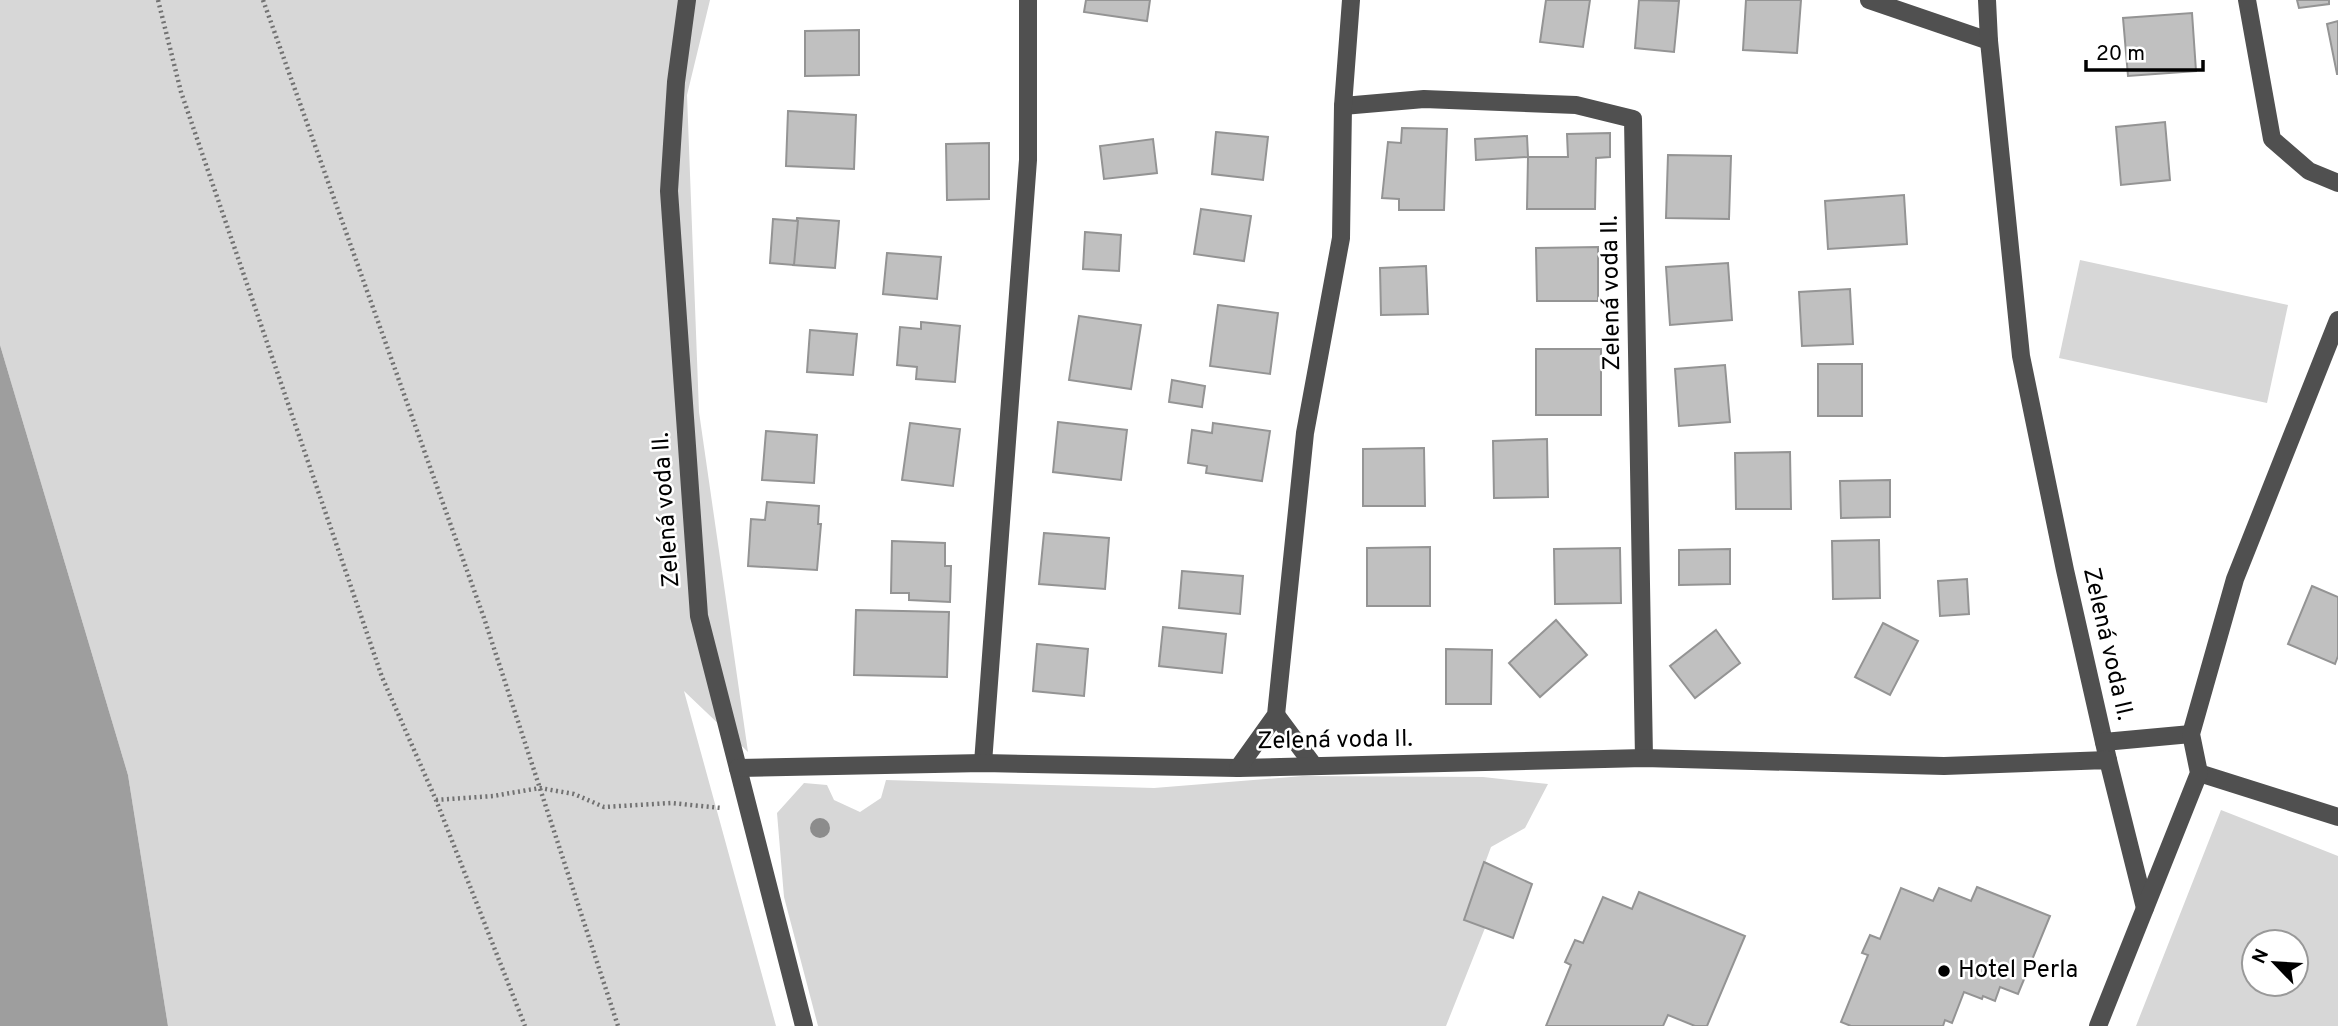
<svg xmlns="http://www.w3.org/2000/svg" width="2338" height="1026" font-family="Overpass,sans-serif">
<style>
.green{fill:#d7d7d7;fill-rule:evenodd}
.water{fill:#9e9e9e}
.building{fill:#c0c0c0;stroke:#949494;stroke-width:2}
.lines{fill:none;stroke-linecap:round;stroke-linejoin:round}
.path{stroke:#727272;stroke-width:4.5;stroke-dasharray:2 3.5;stroke-linecap:butt}
.minor{stroke:#505050;stroke-width:18}
.tree{fill:#8c8c8c}
.poi-dot{fill:#000;stroke:#fff;stroke-width:2.5}
.labels{text-anchor:middle;dominant-baseline:central;stroke-width:5;stroke-linejoin:round;paint-order:stroke}
.street-label{font-size:24px;fill:#000;stroke:#fff}
.poi-label{font-size:24px;fill:#000;stroke:#fff;text-anchor:start}
</style>
<rect width="100%" height="100%" fill="#fff"/>
<g class="green">
<polygon points="0,0 710,0 687,95 699,412 748,752 684,691 776,1026 168,1026 128,775 0,345"/>
<polygon points="2080,260 2288,305 2267,403 2059,358"/>
<polygon points="1303,776 1483,777 1548,784 1525,828 1491,847 1464,920 1485,928 1446,1026 818,1026 784,897 777,813 804,783 827,785 834,800 860,812 881,798 886,780 1154,788"/>
<path d="M2221 810 2338 856V1026H2136ZM2254 942H2296V984H2254Z"/>
</g>
<polygon class="water" points="0,345 128,775 168,1026 0,1026"/>
<g class="building">
<polygon points="1086,0 1150,0 1147,21 1084,12"/>
<polygon points="1546,0 1590,0 1583,47 1540,42"/>
<polygon points="1639,0 1679,1 1674,52 1635,48"/>
<polygon points="1746,0 1801,0 1797,53 1743,50"/>
<polygon points="2297,0 2329,0 2329,4 2299,8"/>
<polygon points="2192,13 2196,71 2128,76 2123,18"/>
<polygon points="2338,21 2338,74 2337,74 2327,24"/>
<polygon points="859,30 859,75 805,76 805,31"/>
<polygon points="788,111 856,115 854,169 786,166"/>
<polygon points="2165,122 2170,180 2121,185 2116,127"/>
<polygon points="1402,128 1447,129 1444,210 1399,210 1399,199 1382,198 1388,142 1401,143"/>
<polygon points="1216,132 1268,137 1263,180 1212,174"/>
<polygon points="1610,133 1610,157 1596,158 1595,209 1527,209 1528,157 1568,157 1567,134"/>
<polygon points="1527,136 1528,157 1476,160 1475,139"/>
<polygon points="1153,139 1157,173 1104,179 1100,146"/>
<polygon points="989,143 989,199 947,200 946,144"/>
<polygon points="1668,155 1731,156 1729,219 1666,218"/>
<polygon points="1904,195 1907,244 1828,249 1825,201"/>
<polygon points="1201,209 1251,216 1244,261 1194,254"/>
<polygon points="797,218 839,221 835,268 793,265"/>
<polygon points="773,219 798,221 794,265 770,263"/>
<polygon points="1085,232 1121,235 1119,271 1083,269"/>
<polygon points="1598,247 1598,301 1537,301 1536,248"/>
<polygon points="887,253 941,257 937,299 883,294"/>
<polygon points="1728,263 1732,320 1670,325 1666,267"/>
<polygon points="1426,266 1428,314 1381,315 1380,268"/>
<polygon points="1850,289 1853,344 1802,346 1799,292"/>
<polygon points="1218,305 1278,313 1270,374 1210,366"/>
<polygon points="1079,316 1141,325 1131,389 1069,380"/>
<polygon points="921,322 960,326 955,382 916,379 917,367 897,365 900,327 921,329"/>
<polygon points="810,330 857,334 853,375 807,372"/>
<rect x="1536" y="349" width="65" height="66"/>
<rect x="1818" y="364" width="44" height="52"/>
<polygon points="1725,365 1730,422 1679,426 1675,369"/>
<polygon points="1172,380 1205,386 1202,407 1169,402"/>
<polygon points="1058,422 1127,430 1121,480 1053,472"/>
<polygon points="910,423 960,429 953,486 902,480"/>
<polygon points="1213,423 1270,431 1262,481 1206,473 1207,466 1188,463 1192,430 1212,433"/>
<polygon points="766,431 817,435 814,483 762,480"/>
<polygon points="1547,439 1548,497 1494,498 1493,441"/>
<polygon points="1424,448 1425,506 1363,506 1363,449"/>
<polygon points="1790,452 1791,509 1736,509 1735,453"/>
<polygon points="1890,480 1890,517 1841,518 1840,481"/>
<polygon points="767,502 819,506 818,524 821,524 817,570 748,566 751,519 765,520"/>
<polygon points="1044,533 1109,538 1105,589 1039,584"/>
<polygon points="1879,540 1880,598 1833,599 1832,541"/>
<polygon points="892,541 945,543 945,566 951,566 950,602 909,600 909,593 891,593"/>
<polygon points="1430,547 1430,606 1367,606 1367,548"/>
<polygon points="1620,548 1621,603 1555,604 1554,549"/>
<polygon points="1730,549 1730,584 1679,585 1679,550"/>
<polygon points="1182,571 1243,576 1240,614 1179,608"/>
<polygon points="1967,579 1969,614 1940,616 1938,581"/>
<polygon points="2312,586 2338,597 2338,656 2335,664 2288,644"/>
<polygon points="856,610 949,612 947,677 854,675"/>
<polygon points="1556,620 1587,655 1540,697 1509,663"/>
<polygon points="1883,623 1918,641 1890,695 1855,677"/>
<polygon points="1163,627 1226,634 1222,673 1159,666"/>
<polygon points="1716,630 1740,663 1695,698 1670,666"/>
<polygon points="1037,644 1088,649 1084,696 1033,691"/>
<polygon points="1446,649 1492,650 1491,704 1446,704"/>
<polygon points="1484,862 1532,884 1513,938 1464,920"/>
<polygon points="1977,887 2050,916 2018,994 2000,987 1995,1001 1983,996 1982,999 1964,992 1952,1023 1945,1020 1943,1026 1851,1026 1841,1022 1868,955 1862,953 1870,935 1880,939 1901,888 1933,901 1939,888 1971,901"/>
<polygon points="1639,892 1745,936 1707,1026 1695,1026 1668,1015 1663,1026 1546,1026 1571,965 1565,962 1575,940 1583,943 1603,897 1632,909"/>
</g>
<g class="lines">
<g class="path">
<polyline points="158,0 181,92 382,677 436,800 525,1026"/>
<polyline points="263,0 484,618 618,1026"/>
<polyline points="436,800 493,796 540,788 574,794 604,807 671,803 721,808"/>
</g>
<g class="minor">
<polyline points="687,0 676,82 669,191 699,616 804,1026"/>
<polyline points="1869,0 1989,41"/>
<polyline points="1987,0 1989,41 2021,356 2065,570 2108,760"/>
<polyline points="2247,0 2272,139 2309,171 2338,183"/>
<polyline points="1343,106 1424,99 1576,105 1633,119 1644,758"/>
<polyline points="1276,715 1314,766"/>
<polyline points="2104,742 2191,734"/>
<polyline points="983,763 1028,160 1028,0"/>
<polyline points="738,768 983,763 1238,768 1644,758 1944,766 2108,760 2145,908"/>
<polyline points="1238,768 1276,715 1305,433 1341,238 1343,106 1351,0"/>
<polyline points="2199,773 2338,817"/>
<polyline points="2098,1026 2199,773 2191,734 2235,579 2338,320"/>
</g>
</g>
<circle class="tree" cx="820" cy="828" r="10"/>
<circle class="poi-dot" cx="1944" cy="971" r="7"/>
<g class="labels">
<g class="street-label">
<text transform="translate(1612 293) rotate(-91)">Zelená voda II.</text>
<text transform="translate(667 510) rotate(-94)">Zelená voda II.</text>
<text transform="translate(2107 644) rotate(77)">Zelená voda II.</text>
<text transform="translate(1335 741) rotate(-1)">Zelená voda II.</text>
</g>
<g class="poi-label">
<text x="1958" y="971">Hotel Perla</text>
</g>
</g>
<g transform="translate(2275 963) rotate(295)"><circle r="33" fill="#ffffff" stroke="#999999" stroke-width="2"/>
<path d="M0-5L12 26L0 18L-12 26Z" fill="#000000"/>
<text y="-10" font-size="19" font-weight="bold" text-anchor="middle" fill="#000000">N</text>
</g>
<path d="M2086 60v10h117v-10" fill="none" stroke="#000000" stroke-width="3.5"/>
<text x="2096" y="60" font-size="21" fill="#000000" stroke="#ffffff" stroke-width="5" paint-order="stroke">20 m</text>
</svg>
